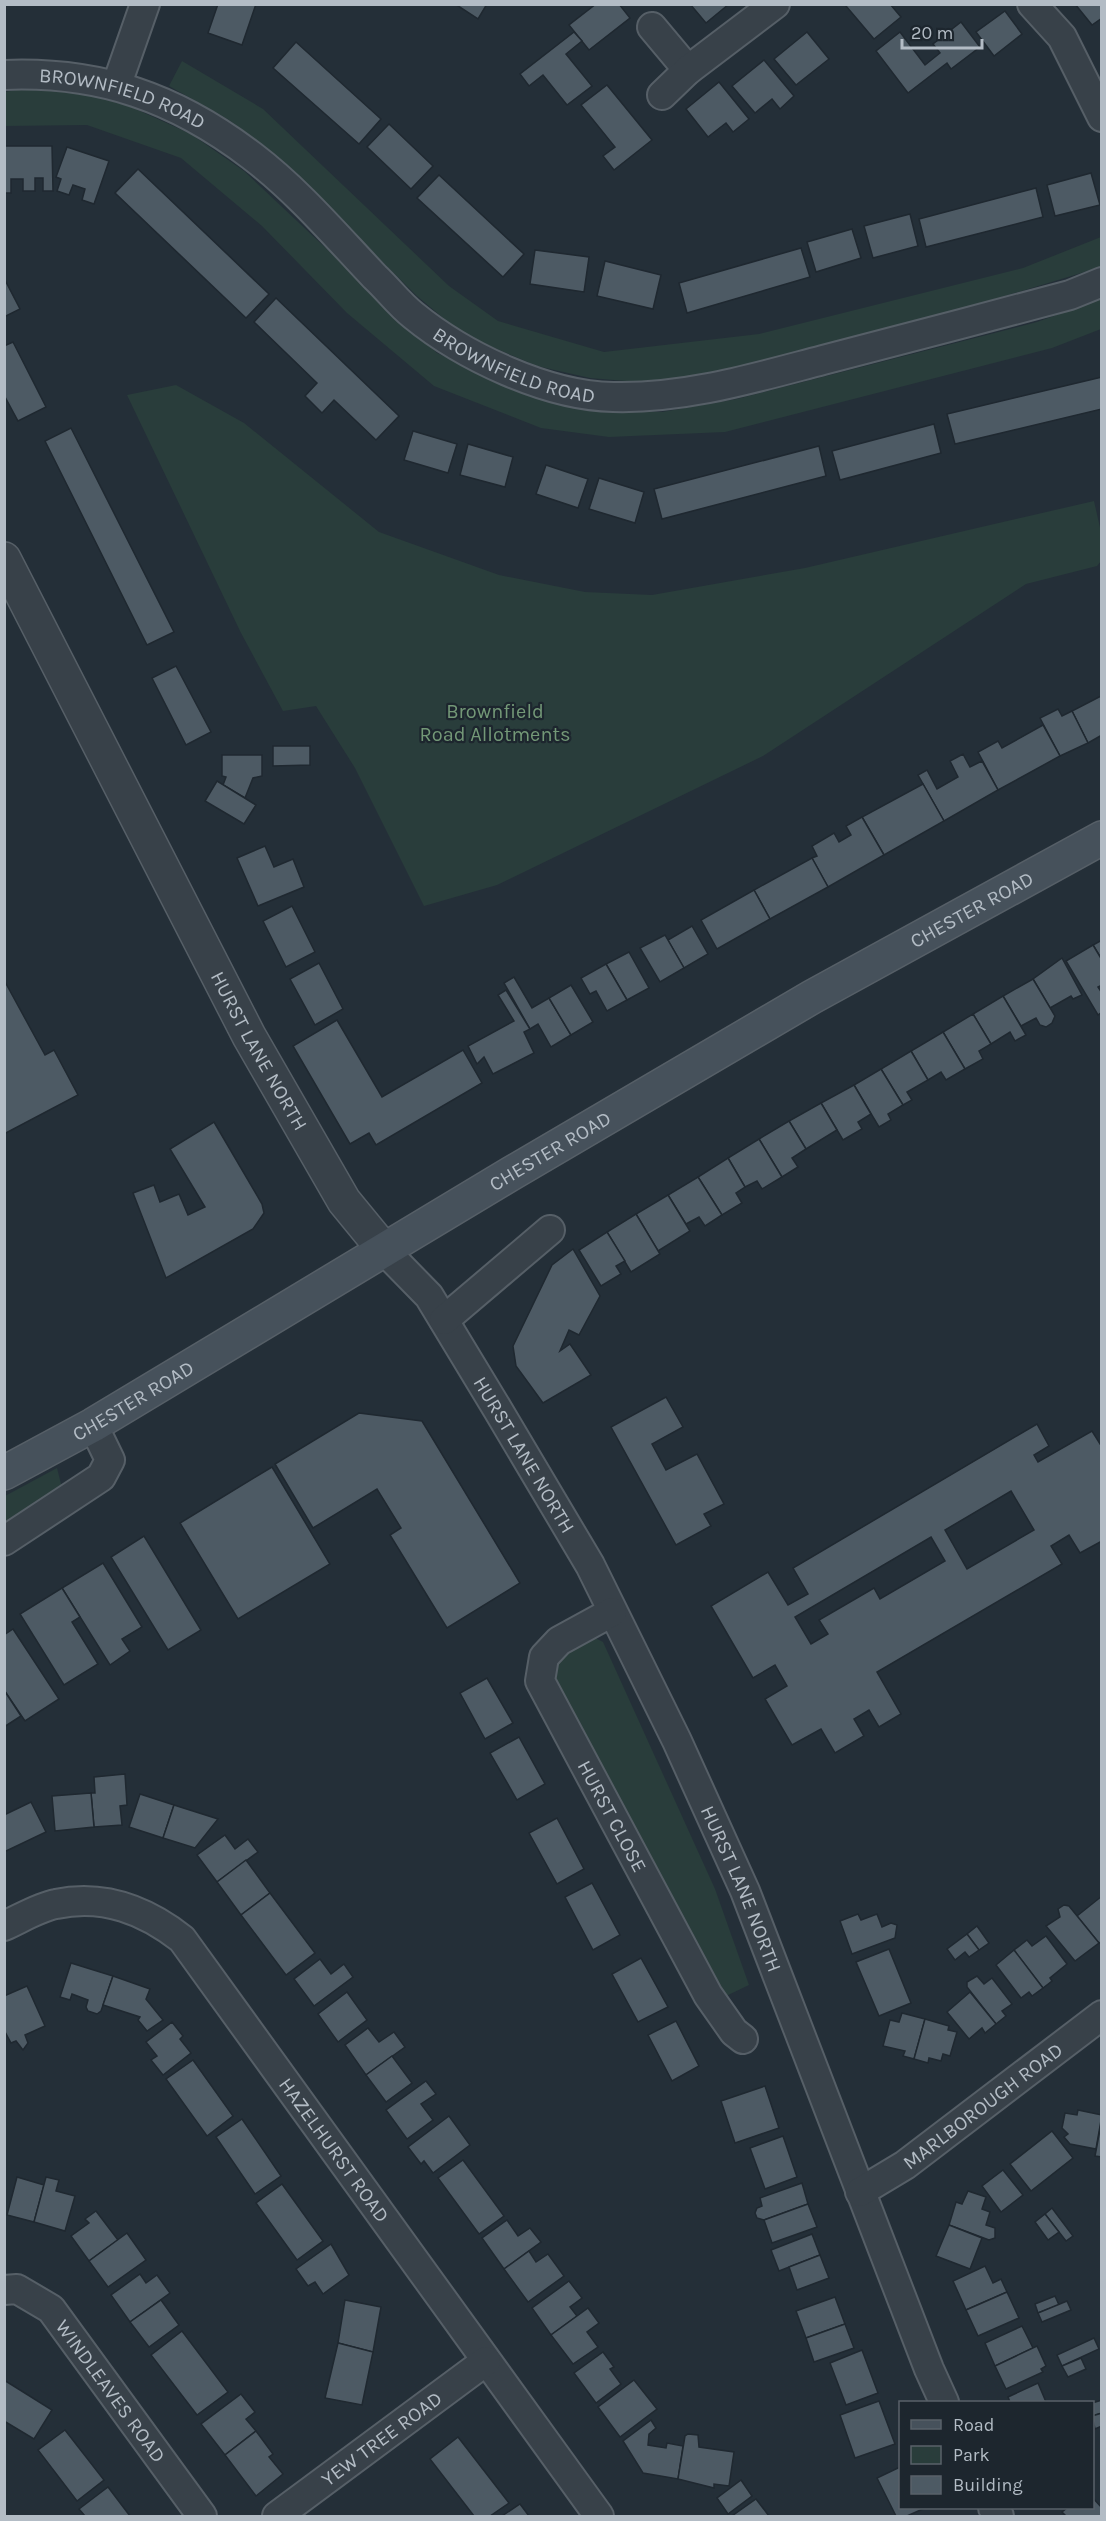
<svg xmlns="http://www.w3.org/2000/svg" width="1106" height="2521" font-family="Karla,sans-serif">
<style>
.green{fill:#293d3b}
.building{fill:#4d5a64;stroke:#1f2830;stroke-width:1.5;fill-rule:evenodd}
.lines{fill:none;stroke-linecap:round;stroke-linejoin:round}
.minor-casing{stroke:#565f67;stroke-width:32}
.tertiary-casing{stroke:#565f67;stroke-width:36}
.secondary-casing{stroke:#565f67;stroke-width:36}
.minor{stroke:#384149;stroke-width:28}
.tertiary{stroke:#384149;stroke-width:33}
.secondary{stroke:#46515b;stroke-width:33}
.labels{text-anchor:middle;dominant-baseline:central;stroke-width:4.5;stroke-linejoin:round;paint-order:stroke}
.street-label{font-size:20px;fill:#b3bcc5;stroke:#1d262e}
.park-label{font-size:20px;fill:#739877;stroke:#1d262e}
</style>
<rect width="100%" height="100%" fill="#242f38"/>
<g class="green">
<polygon points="182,61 263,109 449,286 498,321 604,352 759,334 1023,268 1101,237 1101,267 975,305 740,367 649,383 590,378 537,366 485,344 455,328 417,296 267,148 229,120 169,86"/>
<polygon points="28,88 77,92 129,106 191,134 244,171 437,353 529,396 587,408 662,412 737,399 1037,322 1101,299 1101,329 1052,348 725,432 609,437 541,428 434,386 347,313 262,226 181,158 87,125 5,126 5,92"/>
<polygon points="176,385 244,423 379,532 499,575 585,592 652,595 805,568 1094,501 1101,532 1101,561 1097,566 1026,584 763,756 497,885 424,906 355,768 316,706 283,711 241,633 127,395"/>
<polygon points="57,1468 62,1488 5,1525 5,1496"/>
<polygon points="587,1634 603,1642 715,1889 749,1985 726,1996 622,1811 555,1683 552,1663"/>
</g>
<g class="building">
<polygon points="218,4 256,4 242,45 208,33"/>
<polygon points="455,4 487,4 478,19"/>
<polygon points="596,4 619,4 630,18 589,50 569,25"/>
<polygon points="690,4 729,4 706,23"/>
<polygon points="848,4 890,4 901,17 874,39 846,6"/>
<polygon points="1075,4 1102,4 1102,18 1092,25"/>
<polygon points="1005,11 1022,34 994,56 976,32"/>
<polygon points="961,22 980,47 951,69 947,63 908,93 876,51 900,32 925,65 940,53 933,44"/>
<polygon points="574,32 582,41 566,54 592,86 567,105 543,75 529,86 520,74"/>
<polygon points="807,32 829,59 796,85 774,59"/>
<polygon points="296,42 381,119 359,144 273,68"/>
<polygon points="764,60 794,96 780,109 772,99 755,113 732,86"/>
<polygon points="719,82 749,119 733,132 726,123 708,137 686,109"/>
<polygon points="607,85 652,140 614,170 603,156 615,147 581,105"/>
<polygon points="389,124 433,166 411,189 367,147"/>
<polygon points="4,146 52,146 53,191 43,191 43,178 35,178 35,191 23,191 23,179 11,179 11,193 4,193"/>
<polygon points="67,147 109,161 94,204 82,200 85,189 73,185 69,195 57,191 61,179 56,177"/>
<polygon points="138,169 269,294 246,318 115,193"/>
<polygon points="1091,173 1100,205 1055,216 1047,185"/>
<polygon points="439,175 524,254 503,277 417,198"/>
<polygon points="1036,188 1043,217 926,247 919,219"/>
<polygon points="910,214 918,246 873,258 864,226"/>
<polygon points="852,229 861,258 816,272 807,242"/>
<polygon points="801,248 810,277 687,313 679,283"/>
<polygon points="535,250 589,257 584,292 530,284"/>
<polygon points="605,261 661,275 653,309 597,296"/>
<polygon points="4,282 6,282 20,309 4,317"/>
<polygon points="276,298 399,416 376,440 334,400 322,413 305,396 317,383 254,322"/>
<polygon points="13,342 46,407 18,421 4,395 4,346"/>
<polygon points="1102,377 1102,409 955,444 947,414"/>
<polygon points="934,424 941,453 840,480 832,451"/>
<polygon points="71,428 174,632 147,645 45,441"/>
<polygon points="413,431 457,444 448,473 404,460"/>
<polygon points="468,444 513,457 505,487 460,475"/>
<polygon points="819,446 826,476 662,519 654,489"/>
<polygon points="546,465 588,479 578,508 536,494"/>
<polygon points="599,478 644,492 635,523 589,509"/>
<polygon points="176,666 211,732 186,745 152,678"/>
<polygon points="1101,696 1102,735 1088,743 1072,711"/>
<polygon points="1058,709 1062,716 1072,711 1088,743 1060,756 1040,718"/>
<polygon points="1043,725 1060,756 998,790 978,752 998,741 1002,748"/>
<polygon points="273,746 310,746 310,765 273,766"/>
<polygon points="963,754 970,767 982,761 998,790 944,821 918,775 927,770 937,789 958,777 950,761"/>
<polygon points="222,755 262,755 262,776 253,778 245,798 223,785 226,777 222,776"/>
<polygon points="217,781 256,805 244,824 205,801"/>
<polygon points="923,784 944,821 884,855 862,817"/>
<polygon points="862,817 884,855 828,887 812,858 817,856 812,846 834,833 839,842 851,835 846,826"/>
<polygon points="265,846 274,867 293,859 304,887 258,906 237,858"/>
<polygon points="812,858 828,887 770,919 754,890"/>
<polygon points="754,890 770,919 717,949 701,920"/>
<polygon points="292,906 315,952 286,967 263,921"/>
<polygon points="692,926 708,954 684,968 668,940"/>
<polygon points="665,935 684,968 660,982 640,948"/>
<polygon points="1102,940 1102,960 1093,945"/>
<polygon points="1093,945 1102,960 1102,985 1098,987 1102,993 1102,1012 1098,1015 1066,961"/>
<polygon points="629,952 649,988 627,1000 606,964"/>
<polygon points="1062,958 1082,995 1073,999 1071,996 1050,1008 1033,979"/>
<polygon points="319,963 343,1009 315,1025 290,979"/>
<polygon points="606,964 627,1000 607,1011 596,991 590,994 581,978"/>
<polygon points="514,977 532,1008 549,998 571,1035 551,1047 538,1024 530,1029 504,983"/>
<polygon points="1033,979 1055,1016 1052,1023 1046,1027 1040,1025 1036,1018 1021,1026 1003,996"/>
<polygon points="4,980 45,1055 54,1050 78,1095 4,1134"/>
<polygon points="571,985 593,1022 571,1035 549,998"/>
<polygon points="506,990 530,1029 524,1032 534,1053 493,1074 484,1057 477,1064 468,1046 514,1021 498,995"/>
<polygon points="1003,996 1026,1035 1015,1041 1010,1032 991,1044 973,1014"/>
<polygon points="973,1014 991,1044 979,1051 983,1059 965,1069 943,1032"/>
<polygon points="337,1020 382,1097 463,1050 482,1083 376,1145 369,1133 350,1144 293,1046"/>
<polygon points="943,1032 965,1069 946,1080 941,1072 928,1080 911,1051"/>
<polygon points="911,1051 928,1080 907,1092 912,1100 903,1105 881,1069"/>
<polygon points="881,1069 903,1105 888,1114 891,1120 879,1127 854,1085"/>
<polygon points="854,1085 871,1114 858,1122 862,1129 843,1140 821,1103"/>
<polygon points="821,1103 837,1130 806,1149 789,1121"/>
<polygon points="789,1121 806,1149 792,1158 798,1167 782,1177 759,1139"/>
<polygon points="214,1122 262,1204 264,1213 253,1229 166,1278 133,1193 154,1185 160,1202 179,1194 188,1215 205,1207 170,1149"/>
<polygon points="759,1139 782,1177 762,1189 757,1181 745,1187 728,1158"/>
<polygon points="728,1158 745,1187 736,1193 742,1203 722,1215 698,1177"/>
<polygon points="698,1177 722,1215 705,1226 699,1217 686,1224 668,1195"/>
<polygon points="668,1195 690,1231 658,1251 636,1214"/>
<polygon points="636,1214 660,1254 631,1272 607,1232"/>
<polygon points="607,1232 625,1261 616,1266 621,1274 601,1286 579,1250"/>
<polygon points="573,1249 600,1296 579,1335 569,1330 560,1351 570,1344 591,1375 543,1403 516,1366 513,1346 552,1265"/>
<polygon points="666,1397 683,1427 652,1444 666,1470 697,1454 724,1504 704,1514 711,1526 676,1545 611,1427"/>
<polygon points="359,1413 422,1421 520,1583 447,1628 390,1535 401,1528 377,1489 313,1528 275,1464"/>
<path d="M1037 1424 1049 1446 1034 1455 1038 1462 1092 1431 1102 1447V1541L1080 1553 1069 1535 1051 1546 1062 1564 877 1672 901 1714 879 1727 869 1710 854 1719 864 1736 835 1753 821 1729 792 1745 765 1699 787 1686 775 1665 753 1678 711 1606 768 1572 788 1605 808 1594 793 1568ZM1011 1491 1034 1530 967 1569 945 1530ZM931 1537 945 1561 880 1599 874 1588 819 1620 828 1634 811 1644 795 1617Z"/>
<polygon points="272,1467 330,1564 238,1619 180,1523"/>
<polygon points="144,1536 201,1630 168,1650 111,1557"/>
<polygon points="103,1563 142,1627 122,1639 130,1651 110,1665 62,1588"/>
<polygon points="62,1588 80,1617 72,1622 98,1664 64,1685 20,1614"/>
<polygon points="13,1629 59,1699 25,1721 4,1690 4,1635"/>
<polygon points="487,1678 513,1723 485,1739 460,1693"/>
<polygon points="4,1690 21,1716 4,1727"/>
<polygon points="519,1737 545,1784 517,1800 490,1753"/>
<polygon points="125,1774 127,1805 120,1806 122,1825 94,1827 91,1793 95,1793 94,1777"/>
<polygon points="91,1793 94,1827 55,1831 52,1796"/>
<polygon points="140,1794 174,1805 163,1838 129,1827"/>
<polygon points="31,1802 46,1832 4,1852 4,1815"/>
<polygon points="174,1805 218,1819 195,1848 163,1838"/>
<polygon points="557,1818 584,1869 557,1884 529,1833"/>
<polygon points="225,1835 235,1849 248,1839 258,1852 217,1882 197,1855"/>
<polygon points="246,1860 270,1893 241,1915 217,1882"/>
<polygon points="592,1883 620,1935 593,1950 565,1897"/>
<polygon points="270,1893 315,1953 286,1975 241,1915"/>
<polygon points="1102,1896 1102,1941 1099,1943 1077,1916"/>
<polygon points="1064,1905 1069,1906 1099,1943 1075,1961 1046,1926 1060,1917 1058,1909"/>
<polygon points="858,1914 861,1920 877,1914 882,1927 891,1923 897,1925 895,1938 852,1954 840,1921"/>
<polygon points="977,1926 989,1943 979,1950 967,1934"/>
<polygon points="967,1934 979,1950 969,1957 965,1952 955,1960 947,1949"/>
<polygon points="1046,1936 1067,1964 1050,1978 1052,1981 1043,1988 1014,1950 1027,1940 1032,1946"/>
<polygon points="889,1949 911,2003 879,2016 856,1962"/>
<polygon points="1014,1950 1043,1988 1032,1996 1029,1992 1021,1998 996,1965"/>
<polygon points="641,1958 668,2007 638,2022 612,1974"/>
<polygon points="320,1959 331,1974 344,1964 353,1977 314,2006 294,1979"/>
<polygon points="71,1963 113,1976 101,2011 97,2014 88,2011 86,2007 88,2000 72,1994 70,2000 60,1997"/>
<polygon points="113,1976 150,1989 146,1999 163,2020 147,2031 138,2020 140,2017 103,2005"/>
<polygon points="977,1976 984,1984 992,1978 1012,2004 1002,2011 1006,2016 996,2024 967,1987 967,1982"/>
<polygon points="27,1986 45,2026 25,2035 28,2043 23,2050 16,2041 11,2043 4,2030 4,1996"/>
<polygon points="347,1992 367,2020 338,2042 318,2014"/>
<polygon points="970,1992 996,2024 985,2033 982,2028 969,2039 947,2012"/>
<polygon points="902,2013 925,2019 914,2059 903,2056 905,2051 883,2046 890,2020 899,2022"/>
<polygon points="925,2019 949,2026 948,2030 957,2032 950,2056 943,2054 941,2061 929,2058 928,2063 914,2059"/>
<polygon points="676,2021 699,2066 672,2081 648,2035"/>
<polygon points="172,2022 183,2036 180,2039 191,2053 163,2075 151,2060 157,2056 146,2042"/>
<polygon points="368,2028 379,2042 394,2032 405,2047 366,2075 345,2045"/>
<polygon points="392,2056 412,2083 386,2102 366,2075"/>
<polygon points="193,2060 233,2116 207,2136 166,2079"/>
<polygon points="426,2081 436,2094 421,2104 433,2120 407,2139 386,2110"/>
<polygon points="765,2086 779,2128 735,2143 721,2101"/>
<polygon points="1078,2110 1102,2115 1096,2149 1070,2144 1064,2137 1068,2134 1062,2128 1065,2113 1077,2115"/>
<polygon points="449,2116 470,2145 433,2173 424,2161 421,2164 408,2147"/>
<polygon points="242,2119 281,2176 255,2194 216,2137"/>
<polygon points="1102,2119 1102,2157 1095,2156"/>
<polygon points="1052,2131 1073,2158 1031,2191 1010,2164"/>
<polygon points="783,2136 797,2177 765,2189 750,2148"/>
<polygon points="463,2160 504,2216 479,2234 438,2178"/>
<polygon points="1003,2170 1023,2195 1001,2212 982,2186"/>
<polygon points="17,2177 44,2185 34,2222 7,2215"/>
<polygon points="46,2177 59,2180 56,2191 75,2196 65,2231 34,2222"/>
<polygon points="802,2183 808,2204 764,2220 757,2218 755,2213 757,2208 762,2206 760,2198"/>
<polygon points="282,2184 323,2241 297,2260 256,2203"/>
<polygon points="968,2191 986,2197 982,2209 990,2212 986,2225 995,2228 995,2238 989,2240 949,2225 956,2202 962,2204"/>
<polygon points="808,2204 817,2227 772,2243 764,2220"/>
<polygon points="1052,2208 1073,2236 1066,2241 1045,2214"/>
<polygon points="96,2211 118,2240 89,2261 71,2236 89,2223 85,2219"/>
<polygon points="1045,2214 1059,2232 1048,2240 1035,2222"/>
<polygon points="507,2220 518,2236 530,2228 541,2242 504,2269 482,2238"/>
<polygon points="949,2225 982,2238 970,2269 936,2256"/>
<polygon points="127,2233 146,2260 108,2287 89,2261"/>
<polygon points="812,2234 820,2255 779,2271 771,2250"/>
<polygon points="331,2244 349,2275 323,2294 315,2282 308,2286 296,2269"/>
<polygon points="529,2251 536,2262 548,2254 564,2276 528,2302 504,2269"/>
<polygon points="820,2255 829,2278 797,2290 789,2267"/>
<polygon points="985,2266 993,2283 1001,2279 1007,2292 966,2310 953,2281"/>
<polygon points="140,2274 146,2283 157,2275 170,2293 130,2322 111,2295"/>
<polygon points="569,2281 582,2298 570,2307 577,2316 551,2335 532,2308"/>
<polygon points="1007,2292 1019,2318 978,2336 966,2310"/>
<polygon points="1055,2296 1059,2305 1038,2313 1035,2304"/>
<polygon points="835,2297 845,2324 806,2338 796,2311"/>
<polygon points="161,2300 179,2325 149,2347 130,2322"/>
<polygon points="345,2300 381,2307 373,2352 338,2343"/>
<polygon points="1067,2301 1071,2310 1042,2322 1038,2313"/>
<polygon points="588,2308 599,2323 587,2332 598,2347 573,2364 551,2335"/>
<polygon points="845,2324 854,2348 814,2362 806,2338"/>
<polygon points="1022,2326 1033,2348 995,2366 985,2343"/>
<polygon points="182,2331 228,2392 197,2415 151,2355"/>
<polygon points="1094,2338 1099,2349 1062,2366 1057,2355"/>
<polygon points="338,2343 373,2352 362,2405 325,2398"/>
<polygon points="1037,2346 1046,2366 1041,2369 1043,2372 1006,2389 995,2366"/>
<polygon points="862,2350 878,2393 846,2405 830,2363"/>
<polygon points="603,2352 614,2367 610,2369 621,2384 596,2403 574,2373"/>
<polygon points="1081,2358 1086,2369 1068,2377 1062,2366"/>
<polygon points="4,2380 52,2410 34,2439 4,2421"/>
<polygon points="634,2380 657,2409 620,2437 598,2407"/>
<polygon points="1038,2383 1046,2402 1010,2402 1008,2397"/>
<polygon points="241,2394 255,2412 246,2419 256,2431 225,2455 201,2424"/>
<polygon points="1102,2400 1102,2413 1092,2416 1092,2403"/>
<polygon points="879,2401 895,2444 855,2458 840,2415"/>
<polygon points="1102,2413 1102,2426 1095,2429 1092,2416"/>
<polygon points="651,2420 656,2428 649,2434 648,2445 666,2448 667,2443 683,2446 678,2479 643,2473 623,2441"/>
<polygon points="65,2430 104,2480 77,2501 38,2450"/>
<polygon points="256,2431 273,2454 269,2457 283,2474 256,2496 225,2455"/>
<polygon points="688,2434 698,2435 699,2447 734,2452 729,2486 714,2484 714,2488 678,2479 685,2436"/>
<polygon points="458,2437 509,2503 490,2516 474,2516 430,2459"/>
<polygon points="900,2467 900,2508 925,2508 907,2516 896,2516 877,2478"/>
<polygon points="741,2480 752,2496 728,2514 717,2498"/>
<polygon points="108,2487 130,2516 85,2516 79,2509"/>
<polygon points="1092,2497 1102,2508 1102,2516 1066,2516 1062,2512 1067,2508 1092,2508"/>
<polygon points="756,2499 769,2516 732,2516"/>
<polygon points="520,2504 529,2516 502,2516"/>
</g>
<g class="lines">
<g class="minor-casing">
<g id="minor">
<polyline points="1032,4 1062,37 1102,117"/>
<polyline points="652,27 688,70"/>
<path id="s1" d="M4 75C100 71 176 98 252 156 298 191 336 236 375 277 388 289 399 304 413 315 463 356 547 396 613 397 685 399 754 378 823 360 905 339 988 317 1070 295L1102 282"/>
<polyline points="117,84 145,4"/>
<polyline points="662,95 688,70 775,4"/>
<path id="s2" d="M385 1251 429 1296 498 1410 590 1565 677 1741 745 1891 929 2369 944 2402"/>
<polyline points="444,1320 550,1230"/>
<polyline points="4,1541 101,1477 110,1460 93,1425"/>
<path id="s3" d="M612 1612 559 1641 544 1657 540 1681 708 1995 734 2032 743 2039"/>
<path id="s4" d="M4 1926C20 1919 39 1907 56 1904 104 1894 145 1910 182 1939L599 2516"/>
<path id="s5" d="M860 2192 905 2165 1102 2015"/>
<path id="s6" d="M4 2290 17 2289 51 2309 202 2516"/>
<polyline points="993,2508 999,2516"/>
<path id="s7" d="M277 2516 486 2361"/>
</g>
</g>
<g class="tertiary-casing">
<g id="tertiary">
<path id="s8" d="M4 559 249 1036 344 1201 385 1251"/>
</g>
</g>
<g class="secondary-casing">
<g id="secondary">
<path id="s9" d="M4 1473 93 1425 512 1173 812 997 1102 838"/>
</g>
</g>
<use href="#minor" class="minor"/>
<use href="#tertiary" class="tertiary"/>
<use href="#secondary" class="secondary"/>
</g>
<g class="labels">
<g class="street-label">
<text stroke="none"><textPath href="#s1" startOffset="122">BROWNFIELD ROAD</textPath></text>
<text stroke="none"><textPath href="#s1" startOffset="608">BROWNFIELD ROAD</textPath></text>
<text stroke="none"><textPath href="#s9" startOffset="1120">CHESTER ROAD</textPath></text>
<text stroke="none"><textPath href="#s8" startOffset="554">HURST LANE NORTH</textPath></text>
<text stroke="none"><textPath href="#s9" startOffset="634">CHESTER ROAD</textPath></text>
<text stroke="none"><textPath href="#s9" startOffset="148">CHESTER ROAD</textPath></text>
<text stroke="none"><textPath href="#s2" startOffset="248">HURST LANE NORTH</textPath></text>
<text stroke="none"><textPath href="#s3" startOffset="260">HURST CLOSE</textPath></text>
<text stroke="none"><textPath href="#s2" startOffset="734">HURST LANE NORTH</textPath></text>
<text stroke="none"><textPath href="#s5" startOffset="150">MARLBOROUGH ROAD</textPath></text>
<text stroke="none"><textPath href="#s4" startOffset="452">HAZELHURST ROAD</textPath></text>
<text stroke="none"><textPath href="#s6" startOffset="154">WINDLEAVES ROAD</textPath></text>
<text stroke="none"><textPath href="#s7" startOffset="130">YEW TREE ROAD</textPath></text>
</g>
<g class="park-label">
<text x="495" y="711">Brownfield<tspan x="495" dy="23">Road Allotments</tspan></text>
</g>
</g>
<rect width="1106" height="2521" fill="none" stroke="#b3bcc5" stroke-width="12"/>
<rect x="899" y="2401" width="195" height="108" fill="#1d262e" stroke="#59626a" stroke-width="1.5"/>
<rect x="911" y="2420" width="30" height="9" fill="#46515b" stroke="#59626a" stroke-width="1.5"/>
<text x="953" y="2431" font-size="18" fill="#b3bcc5">Road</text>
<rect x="911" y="2446" width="30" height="18" fill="#293d3b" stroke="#59626a" stroke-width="1.5"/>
<text x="953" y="2461" font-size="18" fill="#b3bcc5">Park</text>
<rect x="911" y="2476" width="30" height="18" fill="#4d5a64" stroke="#59626a" stroke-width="1.5"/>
<text x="953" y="2491" font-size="18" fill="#b3bcc5">Building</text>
<path d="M902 39v9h80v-9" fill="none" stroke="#b3bcc5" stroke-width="3"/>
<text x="911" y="39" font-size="18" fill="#b3bcc5" stroke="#1d262e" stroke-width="4.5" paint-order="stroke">20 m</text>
</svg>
